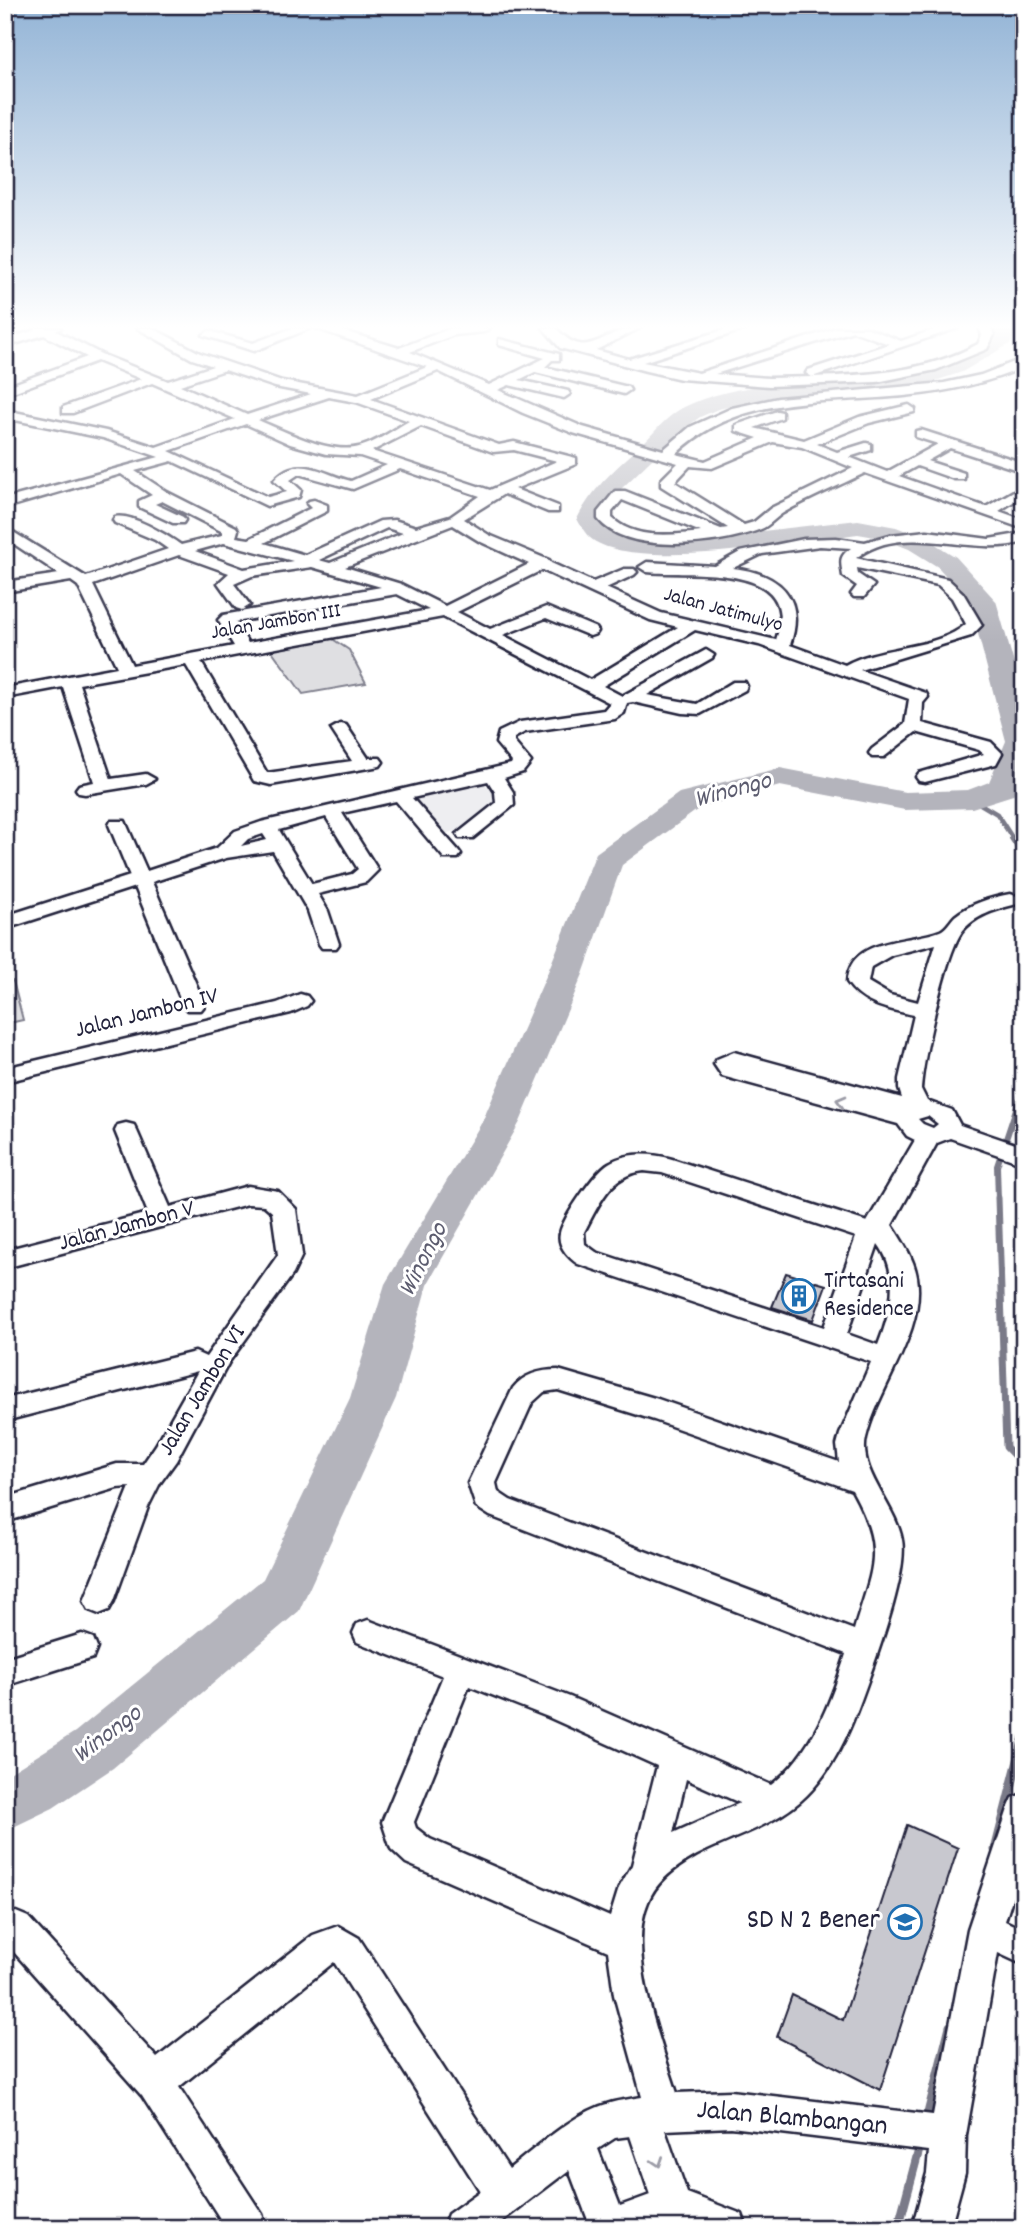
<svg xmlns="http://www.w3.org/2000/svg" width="1029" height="2233" font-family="Dekko,sans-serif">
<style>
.built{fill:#eeeef1}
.green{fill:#dfdfe2;stroke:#80808e;stroke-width:2}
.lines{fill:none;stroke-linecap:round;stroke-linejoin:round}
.stream-far3{stroke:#7a7a88;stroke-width:4.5}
.stream-far2{stroke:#7a7a88;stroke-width:6}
.stream-far1{stroke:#7a7a88;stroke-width:7}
.stream{stroke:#7a7a88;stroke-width:9}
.river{fill:#b4b4bc;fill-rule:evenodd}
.building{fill:#c8c8cf;stroke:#22223b;stroke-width:2}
.minor-casing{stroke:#22223b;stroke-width:5}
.minor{fill:#fff;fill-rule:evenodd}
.oneway{stroke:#9c9ca7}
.labels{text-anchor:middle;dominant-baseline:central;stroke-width:6;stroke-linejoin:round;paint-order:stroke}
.far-street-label{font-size:21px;fill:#22223b;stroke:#fff}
.street-label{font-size:24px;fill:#22223b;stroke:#fff}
.poi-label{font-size:24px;fill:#22223b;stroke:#fff;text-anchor:start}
.water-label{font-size:26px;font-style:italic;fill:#5c5c6f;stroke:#fff}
.near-poi-label{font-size:28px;fill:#22223b;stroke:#fff;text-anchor:end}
.near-street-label{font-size:28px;fill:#22223b;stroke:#fff}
</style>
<rect width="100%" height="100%" fill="#fff"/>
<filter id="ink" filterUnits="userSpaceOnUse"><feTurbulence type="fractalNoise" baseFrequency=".0143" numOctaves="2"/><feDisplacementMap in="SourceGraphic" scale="14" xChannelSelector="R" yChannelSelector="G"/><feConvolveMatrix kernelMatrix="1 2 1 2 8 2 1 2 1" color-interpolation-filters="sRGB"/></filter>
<g filter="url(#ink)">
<polygon class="built" points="484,783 502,803 476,823 440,836 410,799"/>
<g class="green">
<polygon points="331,638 349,650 366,683 303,694 270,648"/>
<polygon points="13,981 23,1020 5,1024 5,983"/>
</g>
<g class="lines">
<polyline class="stream-far3" points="972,799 997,814 1013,839"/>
<g class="stream-far2">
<polyline points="1012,838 1024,856"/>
<polyline points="998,1200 997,1166 1024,1085"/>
</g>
<polyline class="stream-far1" points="998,1198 1006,1447 1024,1466"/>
<g class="stream">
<polyline points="995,1850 1024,1737"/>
<polyline points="926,2121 950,2026"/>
<polyline points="898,2228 921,2142"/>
</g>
<path class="river" d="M995 328H1015L1011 343 962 372 923 385 756 401 718 409 700 417 681 431 621 489 601 519 607 527 622 534 660 539 702 538 858 520 896 527 927 539 956 557 996 601 1024 698V772L1017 788 1013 795 972 808 905 810 780 786 701 807 622 865 583 974 520 1122 427 1285 396 1398 299 1611 113 1768 53 1808 5 1831V1776L75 1732 263 1579 350 1398 385 1284 482 1122 547 974 596 853 679 793 780 768 905 792 968 790 989 782 1006 741 970 603 938 567 909 549 881 538 858 534C803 541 629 574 589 537 584 532 580 524 577 519 591 491 612 471 635 451 651 437 664 418 682 408 734 381 813 381 870 377 886 376 903 377 918 374 946 368 970 351 994 336Z"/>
</g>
<g class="building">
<polygon points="786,1273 826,1285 813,1320 772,1307"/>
<polygon points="907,1825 958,1848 880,2090 777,2037 792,1995 843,2020"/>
</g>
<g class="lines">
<g class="minor-casing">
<g id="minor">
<path d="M34 328H61L56 331 101 354 168 381 213 366 192 359 137 328H152L200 353 282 381 358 395 427 367 315 328H334L399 348 452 328H490L484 332 454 335 410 352 489 385 545 358 499 345V339L559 354V360H552L545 367 628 387 630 390 624 394 535 372 519 380 568 391 570 394 564 398 509 385 498 390 583 427 663 450 690 427 732 408 778 398 944 383 981 375 1024 358V367C986 384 945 392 904 396 822 404 739 393 676 454L705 461 758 438 736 431V425L777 411 782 412V418L754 428 804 440 859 417 909 405 915 409 914 412 869 423 817 444 837 452 866 443 871 444V450L849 457 887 472 938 444 916 437V431L921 430 1024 463V472L950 448 927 461 964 473V479H954L917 466 899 476 986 507 1024 485V495L999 511 1024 520V529L865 473C838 486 809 498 783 513 775 518 769 526 761 529 721 545 627 556 598 519V512L615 491H625L721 529 728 528 661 486V480L678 463 573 433 523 413 438 371 371 399 499 445 514 442 576 458V464L515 489 558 506V512H548L504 494 464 519 489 535 549 560 551 563 593 582 624 569H634L637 572 634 575 606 588 661 613 776 640C802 560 692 577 647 572L639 567 647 562 715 566 740 552 804 539 836 538 865 542 890 535 927 531 989 539 1024 533V542C970 558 905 520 856 558L948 579 963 593 982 625 971 636 860 670 926 693 928 697 923 703 922 723 991 742 1002 753 996 764 925 782 919 781 916 777 919 773 984 754 979 750 916 732 884 757H872L869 753 872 749 905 724 909 699 759 645 695 630 603 686 622 696 706 650 714 655 712 658 647 695 697 704 733 682H745L747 686 745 690 700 714 682 713 633 702 627 703 624 713 615 719 525 732 514 738V742L531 762 523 772 504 778 513 792 514 805 473 838H459L457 834 496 803 495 792 488 781 412 798 458 850 461 854 458 858H444L396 801 342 813 378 870 366 882 318 894 328 911 339 944 336 948H322L319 944 308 911 273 851 226 858 152 882 205 1005 201 1010H187L183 1005 135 887 5 929V916L130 876 109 825 111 821H125L147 871 217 848 235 831 261 822 511 764 512 762 496 743 499 732 520 722 604 710 610 703 443 617 201 662 267 773 352 761 331 729 340 724 346 725 368 758H380L383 762 380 766 271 785 254 781 186 665 79 684 111 779 146 774 155 779 146 784 85 794 79 793 76 789 79 785 94 782 63 687 5 698V688L117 667 78 586 71 581 5 592V582L59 574 5 538V527L86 577 168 549 155 540 115 523 113 520 115 517C131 513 167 535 181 545L222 535 223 532 162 501 155 504 183 517 185 520 183 523H173L139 507V501L152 495 121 474 5 508V499L159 457 103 438 5 418V410L106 431 156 447 235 419 152 383 73 413H63V407L141 379 97 361 5 395V387L87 357 44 335 5 347V339L36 330ZM225 370 275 387 311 394 247 415 180 385ZM329 397 356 402 409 421C394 429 376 443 359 447 331 455 284 431 258 420ZM246 424 290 444 326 454 360 456 387 465 351 481C324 475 298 452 274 480L287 492 268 497 169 451ZM421 426 493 452 514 450 557 461 490 490 372 451ZM773 442 802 447 853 468 771 508 754 522 744 525 675 482 690 466 712 468ZM172 461 267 506 299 497 301 490 290 480 299 474 353 489 400 469 480 496 450 517 416 527 394 520 380 521 305 555 264 543 327 511V505L314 500 309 501 307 504 311 508 249 539 236 537 238 530 236 527 167 492 135 471ZM622 500 701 532C672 535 635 540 612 518V512ZM453 525 479 541 529 564 445 606 401 584 345 567ZM387 528 403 533 330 563 319 560ZM224 543 293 561 244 569 195 551ZM820 546 851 548C838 557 841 562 843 576L857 586 851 594 854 597H864L874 585 858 574 857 568 938 585 952 598 966 624C937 650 880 645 845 665L790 645C807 597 778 573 733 568L762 554ZM179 555 229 573 218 583 236 608 242 610 250 605 234 584 252 576 312 567 381 587 223 615 218 620 234 646 132 665 93 585ZM542 570 650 620 678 627 590 680 503 635 546 618 590 636 596 634 598 631 596 628 546 607 490 629 457 612ZM397 594 429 610 248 643 235 622ZM326 817 358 869 352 874 312 884 279 830ZM263 834 267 840 241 846 248 839Z"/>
<polygon points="293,328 311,328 254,351 203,335 209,331 253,343"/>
<path d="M543 328H556C588 365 601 328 640 328L596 350 629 359 730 328H749L643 362 699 373 836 328H868L901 341 939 328H958L812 377C869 375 927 372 978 344L982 335 979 328H991L994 335 987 349 936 370 877 382 769 386 681 379 646 371 560 348ZM853 331 889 344 808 370 806 373 812 377 769 378 715 374Z"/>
<path d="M1010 894 1017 896 1020 900 1017 904C997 909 974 915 961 933 945 957 923 1059 921 1089L927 1101 952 1110 960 1125 1024 1147V1164L950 1138 937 1143 892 1225C902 1241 914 1258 917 1277 926 1331 878 1387 866 1438 858 1471 896 1506 902 1540 908 1570 880 1647 869 1678 855 1718 838 1764 807 1795 777 1825 734 1836 697 1855 677 1866 656 1881 648 1902 626 1953 661 2043 677 2093L731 2091 933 2115 968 1929 1008 1809 1013 1798 1024 1793V1861L1005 1921 1024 1930V1965L998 1953 966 2135 965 2173 950 2228H912L927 2173 929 2151 731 2127 665 2130 687 2193 742 2214 747 2228H591L569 2170 493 2228H443L448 2214 480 2191 334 1962 179 2087 262 2214 267 2228H226L142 2096 5 1942V1916L16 1912 28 1917 157 2058 313 1935 338 1926 359 1938 509 2169C537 2147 575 2112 610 2103 620 2100 631 2099 642 2097L614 1995 608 1951 406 1863 391 1849 382 1822 443 1676 357 1642 353 1633 357 1624 368 1620 570 1697 771 1785C812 1754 831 1701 846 1654L490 1516 476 1507 468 1483 513 1388C524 1374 540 1370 558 1370L658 1399 839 1462 837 1445 840 1434 871 1362 578 1264C569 1258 557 1246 560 1233 563 1218 595 1171 609 1163 628 1152 651 1153 672 1159L867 1222 915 1140 907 1136 898 1124 722 1076 714 1064 717 1059 734 1052 902 1098 899 1089V1079L914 1015C888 1009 862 1005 847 982 849 937 909 943 940 931 946 929 950 921 955 916 971 903 990 898 1010 894ZM936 944 918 1002 890 995 868 982 871 967 892 955ZM928 1116 938 1124 933 1128 923 1124 918 1119ZM644 1171 662 1173 856 1237 824 1327 596 1252 585 1244 584 1232C599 1205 610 1174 644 1171ZM878 1244C901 1275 891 1312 878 1345L847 1334ZM558 1390 654 1420 852 1490C886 1551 873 1566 854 1630L510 1500 498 1492 496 1483 532 1403 544 1392ZM469 1686 548 1717 657 1766 632 1865 619 1888 610 1917 430 1839 416 1828 414 1822ZM686 1779 740 1803 673 1833ZM630 2136 650 2195 620 2206 598 2149 615 2138Z"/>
<polygon points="300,994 307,996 311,1001 307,1006 291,1013 5,1082 5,1068 277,1003"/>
<polygon points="126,1123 134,1125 137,1131 170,1207 248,1186 278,1191 296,1209 302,1255 293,1274 229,1362 176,1461 160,1483 148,1507 114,1601 109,1610 99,1614 89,1610 84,1601 130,1487 117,1488 5,1522 5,1498 117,1464 143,1464 156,1445 198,1371 5,1421 5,1399 195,1352 206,1357 278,1255 272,1212 264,1205 248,1204 5,1268 5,1250 148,1213 115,1131 118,1125"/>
<polygon points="82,1634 93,1638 97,1648 93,1658 5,1686 5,1658"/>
</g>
</g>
<use href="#minor" class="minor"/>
</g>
<defs><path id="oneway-chevron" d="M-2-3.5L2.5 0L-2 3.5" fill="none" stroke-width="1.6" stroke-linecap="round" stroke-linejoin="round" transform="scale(1.75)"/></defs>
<g class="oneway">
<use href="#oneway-chevron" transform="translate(841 1101) rotate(-165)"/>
<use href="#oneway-chevron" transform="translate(658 2162) rotate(71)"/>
</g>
</g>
<linearGradient id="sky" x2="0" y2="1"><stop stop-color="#93b4d6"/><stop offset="0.51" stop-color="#fff"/><stop offset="1" stop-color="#fff" stop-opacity="0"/></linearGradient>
<rect width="1029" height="641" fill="url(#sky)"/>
<defs>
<g id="building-ring" transform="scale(1.75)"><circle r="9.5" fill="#fff" stroke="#1f6fb2" stroke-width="1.5"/><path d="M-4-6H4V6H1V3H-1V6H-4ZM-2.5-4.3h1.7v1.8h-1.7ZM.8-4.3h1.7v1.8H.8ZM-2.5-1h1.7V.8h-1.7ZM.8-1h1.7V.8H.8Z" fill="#1f6fb2"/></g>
<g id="school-ring" transform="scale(1.75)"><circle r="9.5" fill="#fff" stroke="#1f6fb2" stroke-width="1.5"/><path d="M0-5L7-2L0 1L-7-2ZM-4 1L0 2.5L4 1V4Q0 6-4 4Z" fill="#1f6fb2"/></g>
</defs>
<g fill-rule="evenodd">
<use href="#building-ring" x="799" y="1296"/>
<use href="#school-ring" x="905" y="1922"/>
</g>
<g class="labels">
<g class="far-street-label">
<text transform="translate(723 611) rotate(15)">Jalan Jatimulyo</text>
<text transform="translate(276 623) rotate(-10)">Jalan Jambon III</text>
</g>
<g class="street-label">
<text transform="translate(147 1014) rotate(-14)">Jalan Jambon IV</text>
<text transform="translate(127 1227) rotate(-15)">Jalan Jambon V</text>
<text transform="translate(203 1391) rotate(-59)">Jalan Jambon VI</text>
</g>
<g class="poi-label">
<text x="824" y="1282">Tirtasani<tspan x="824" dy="28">Residence</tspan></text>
</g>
<g class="water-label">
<text transform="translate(733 791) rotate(-15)">Winongo</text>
<text transform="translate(424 1260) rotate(-63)">Winongo</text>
<text transform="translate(108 1735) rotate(-37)">Winongo</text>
</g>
<g class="near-poi-label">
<text x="880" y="1922">SD N 2 Bener</text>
</g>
<g class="near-street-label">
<text transform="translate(792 2120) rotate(5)">Jalan Blambangan</text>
</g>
</g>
<rect width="1029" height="2233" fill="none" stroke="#fff" stroke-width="28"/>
<rect x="14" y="14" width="1001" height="2205" fill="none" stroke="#22223b" stroke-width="2.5" filter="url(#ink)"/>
</svg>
